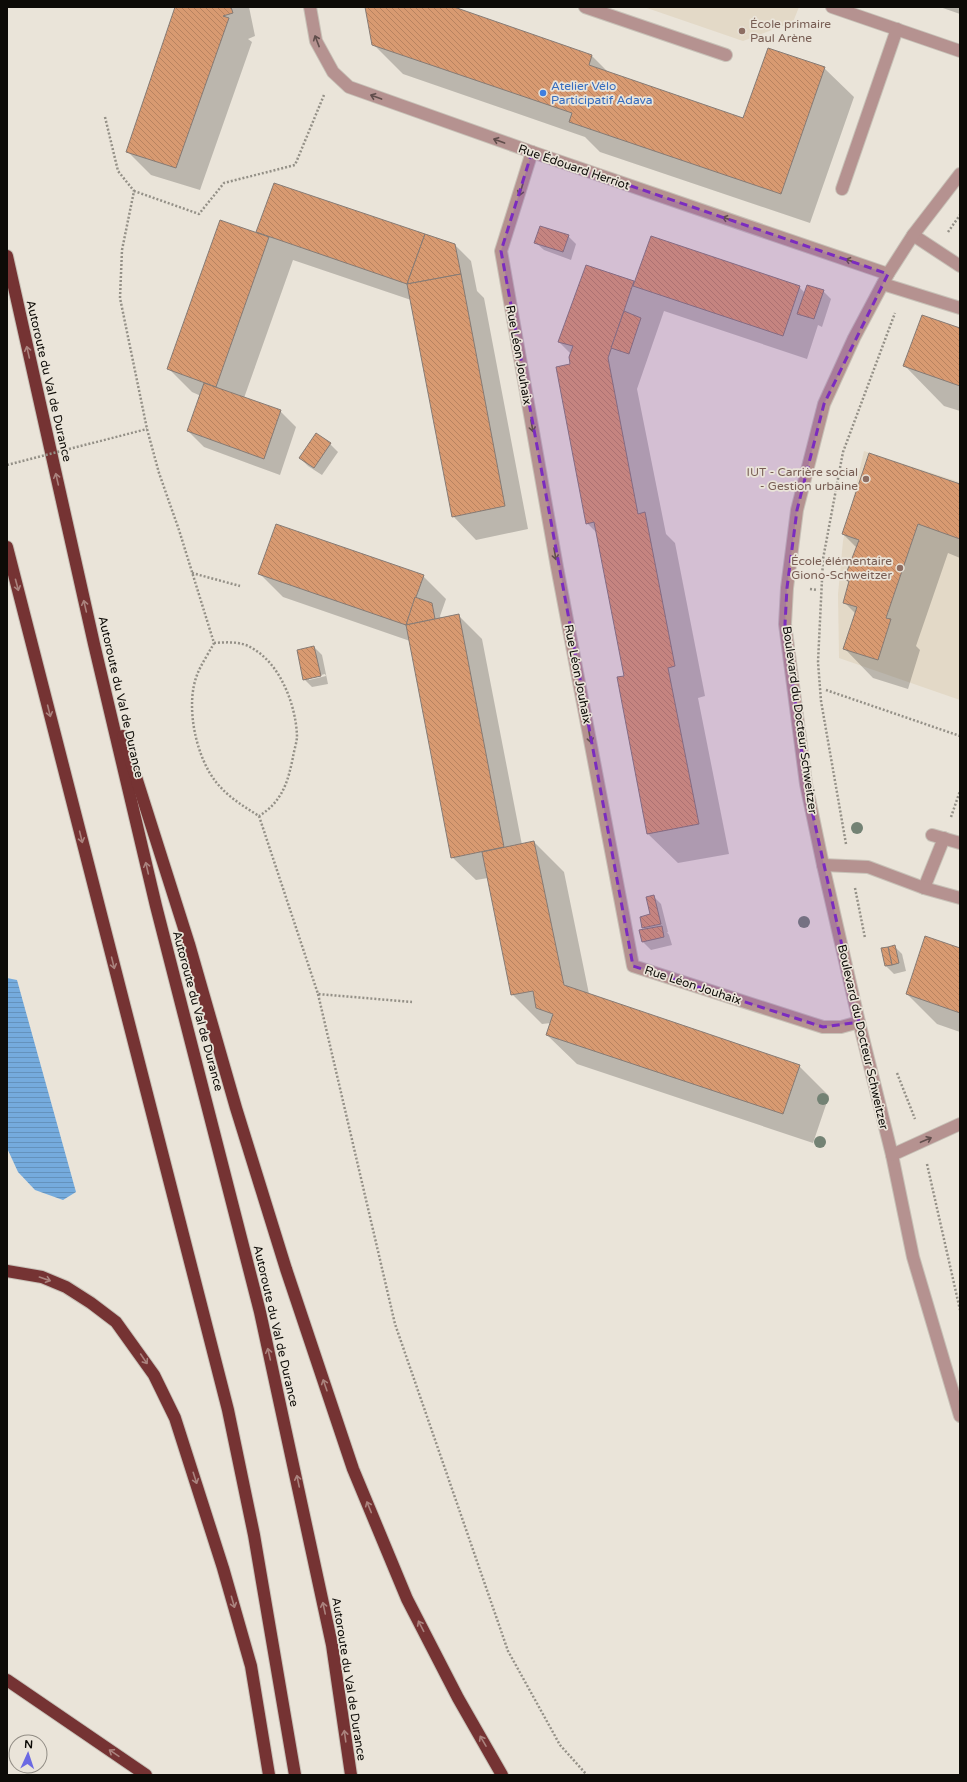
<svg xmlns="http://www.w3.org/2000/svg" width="967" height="1782" font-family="'Varela Round',sans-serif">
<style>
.built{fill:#e3d9c7}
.water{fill:url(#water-rules)}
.shadow{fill:#0003;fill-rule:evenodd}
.building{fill:url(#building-back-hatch);stroke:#867b75}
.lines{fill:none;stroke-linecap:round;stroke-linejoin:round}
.service-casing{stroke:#c7c1b7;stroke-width:14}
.minor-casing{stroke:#c7c1b7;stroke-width:14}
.motorway-casing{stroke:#c7c1b7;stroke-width:14}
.path{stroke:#949087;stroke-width:2.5;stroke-dasharray:2 2;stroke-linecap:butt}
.service{stroke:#b59290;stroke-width:12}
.minor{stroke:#b59290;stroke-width:12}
.motorway{stroke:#753333;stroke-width:12}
.path-bridge{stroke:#949087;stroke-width:2.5;stroke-dasharray:2 2;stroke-linecap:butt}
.tree{fill:#738274}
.oneway{stroke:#614e4c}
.oneway2{stroke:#aa837e}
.marked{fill:#7b2cbf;fill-opacity:0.2;stroke:#7b2cbf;stroke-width:3;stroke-dasharray:8 5;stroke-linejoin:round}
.education-dot{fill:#8d6e63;stroke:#eae4d9;stroke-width:1.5}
.shop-dot{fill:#3f7fe0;stroke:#eae4d9;stroke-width:1.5}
.labels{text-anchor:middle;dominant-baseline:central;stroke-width:3.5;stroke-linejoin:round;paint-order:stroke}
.education-label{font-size:12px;fill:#785e54;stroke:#eae4d9;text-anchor:end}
.shop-label{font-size:12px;fill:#366cbe;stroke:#eae4d9;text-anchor:start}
.street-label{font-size:12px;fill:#0d0b07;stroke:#eae4d9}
</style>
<defs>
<pattern id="water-rules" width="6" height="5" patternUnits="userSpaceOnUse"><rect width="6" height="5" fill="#75abdd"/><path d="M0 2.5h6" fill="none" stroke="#6492bc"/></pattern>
<pattern id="building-back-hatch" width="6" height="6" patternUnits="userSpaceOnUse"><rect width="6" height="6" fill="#d89a71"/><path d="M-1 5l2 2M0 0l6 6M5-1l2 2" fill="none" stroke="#b88360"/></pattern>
</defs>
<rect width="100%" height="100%" fill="#eae4d9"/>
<g class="built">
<polygon points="644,7 799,7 793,22 743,41"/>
<polygon points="864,451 960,482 960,700 839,658 838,594 843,541"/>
</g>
<polygon class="water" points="7,978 17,980 76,1192 63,1200 35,1190 18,1172 7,1148"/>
<g class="shadow">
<polygon points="177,7 249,7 255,36 248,39 252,42 200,190 151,175 128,152"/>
<polygon points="366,7 451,7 592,56 610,74 744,120 824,68 854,97 810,223 600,152 585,137 403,74 373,44"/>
<polygon points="940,7 960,7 960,14"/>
<polygon points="275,184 455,245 471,261 477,291 484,298 528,529 476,540 453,516 411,300 293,260 244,398 280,411 296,427 280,475 204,447 188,431 201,396 192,392 169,369 257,233"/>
<polygon points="568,236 576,244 571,260 544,250 536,243"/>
<polygon points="586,266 635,283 799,287 805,293 823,291 831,299 822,327 818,325 807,359 664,311 637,389 666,534 675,543 705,696 698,698 729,854 678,863 648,834 626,677 598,534 587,523 571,354 559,342"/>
<polygon points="960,329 960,411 944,406 905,366"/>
<polygon points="330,444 338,452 322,475 308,466 300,458"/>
<polygon points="960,485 960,558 948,553 916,646 920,650 908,689 873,678 844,648 856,614 844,602 850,584 845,579 857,548 843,534"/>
<polygon points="259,573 423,576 446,599 440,616 441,619 458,615 482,639 522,845 534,842 564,872 589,994 799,1066 829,1096 813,1143 577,1064 547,1035 551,1023 542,1024 512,994 488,878 476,880 452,857 410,641 283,597"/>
<path d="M314 647 322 655 328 684 312 687 304 679ZM325 674 326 676 309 680V678Z"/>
<polygon points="653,896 661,904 668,932 667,932 669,935 672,945 651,950 643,942 646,930 643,928 641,917 651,915"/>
<polygon points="894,946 902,954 906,971 894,974 886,966 882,948"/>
<polygon points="960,949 960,1032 937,1024 907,994"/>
</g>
<g class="building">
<polygon points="175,7 231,7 233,13 223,16 229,18 176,168 126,152"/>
<polygon points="365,7 454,7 592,55 589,65 743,118 768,48 825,67 781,194 569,122 572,113 372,45"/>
<polygon points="274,183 425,234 407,284 256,232"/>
<polygon points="220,220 269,237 216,387 167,369"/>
<polygon points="540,226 569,235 563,252 534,243"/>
<polygon points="425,234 455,244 461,274 407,284"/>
<polygon points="651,236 800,286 783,336 633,286"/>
<polygon points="586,265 634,281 608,358 638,514 645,512 675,666 668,668 699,824 647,834 617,677 624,676 594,522 586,524 556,367 570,364 569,357 573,346 558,342"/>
<polygon points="461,274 505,506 452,517 407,284"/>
<polygon points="807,285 824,290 814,319 797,314"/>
<polygon points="624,311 641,318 629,354 611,348"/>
<polygon points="922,315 960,328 960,386 903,366"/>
<polygon points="204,383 281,410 264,459 187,431"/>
<polygon points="316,433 331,443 314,468 299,458"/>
<polygon points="869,453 960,484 960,539 918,524 886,618 891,619 878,660 843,649 857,607 843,603 849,581 844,579 859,540 842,534"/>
<polygon points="276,524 424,575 406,625 258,574"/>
<polygon points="415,597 432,603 435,619 406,625"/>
<polygon points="459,614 504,847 451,858 406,625"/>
<polygon points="314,646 321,676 303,680 297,650"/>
<polygon points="534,841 564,985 800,1065 783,1114 546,1035 553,1014 536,1008 533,991 511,995 482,852"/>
<polygon points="654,895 661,924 642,928 640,917 650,914 646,897"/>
<polygon points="662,926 664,937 642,942 639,930"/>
<polygon points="925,936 960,948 960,1013 906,994"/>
<polygon points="895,945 899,963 892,965 888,947"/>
<polygon points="888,947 892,965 885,966 881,948"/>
</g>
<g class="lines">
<g class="service-casing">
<g id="service">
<polyline points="585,7 726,55"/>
<polyline points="832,7 960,51"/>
<polyline points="842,189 897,29"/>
<polyline points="913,235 960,266"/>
<polyline points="883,284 960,308"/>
<polyline points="932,835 960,843"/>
<polyline points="924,888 944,838"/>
</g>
</g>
<g class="minor-casing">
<g id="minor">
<polyline points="310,7 316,41 333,72 349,87 532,152 888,274"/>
<polyline points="532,152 501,251 557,567 633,966 823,1027 841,1027 859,1022"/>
<polyline points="960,174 913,235 888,274 854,338 824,404 797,510 787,588 785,624 806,784 823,865 859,1022 892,1155 913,1257 960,1416"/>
<polyline points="823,865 868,867 924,888 960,898"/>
<polyline points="892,1155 960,1124"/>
</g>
</g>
<g class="motorway-casing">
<g id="motorway">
<polyline points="7,256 94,644 156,906 260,1312 332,1645 351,1775"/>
<polyline points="7,547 228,1410 254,1535 295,1775"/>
<polyline points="123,736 189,944 236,1108 286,1269 353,1469 407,1599 458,1698 502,1775"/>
<polyline points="7,1271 42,1277 66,1287 91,1303 116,1322 154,1375 175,1418 223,1568 251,1666 269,1775"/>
<polyline points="7,1680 146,1775"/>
</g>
</g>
<g class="path">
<path d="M324 95 295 165 224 183 199 214 134 191 122 250 120 298 147 429 159 473 179 530 214 643C209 653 201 664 197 675 185 706 196 757 216 782 228 797 243 806 259 816L318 994 412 1002"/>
<polyline points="105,117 118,171 134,191"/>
<polyline points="948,232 960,215"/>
<polyline points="192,573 240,586"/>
<polyline points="810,589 817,590"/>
<path d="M214 643C228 642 243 641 255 650 281 666 296 706 297 736 297 742 294 750 293 757 288 782 282 802 259 816"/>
<polyline points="826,690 960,736"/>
<polyline points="951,817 960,791"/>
<polyline points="846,844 821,701 818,662 823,559 843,452 895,313"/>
<polyline points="855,888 865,938"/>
<polyline points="318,994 395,1324 508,1651 560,1745 587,1775"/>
<polyline points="897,1073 915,1119"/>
<polyline points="927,1164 960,1310"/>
</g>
<use href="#service" class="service"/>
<use href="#minor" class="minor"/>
<use href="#motorway" class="motorway"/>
<polyline class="path-bridge" points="7,465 147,429"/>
</g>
<g class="tree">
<circle cx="857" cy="828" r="6"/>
<circle cx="804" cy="922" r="6"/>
<circle cx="823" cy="1099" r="6"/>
<circle cx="820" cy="1142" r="6"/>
</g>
<defs><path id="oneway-shaft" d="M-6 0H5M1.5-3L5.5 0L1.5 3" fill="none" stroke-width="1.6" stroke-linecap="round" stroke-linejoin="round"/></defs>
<g class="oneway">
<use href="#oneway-shaft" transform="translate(317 41) rotate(-111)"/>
<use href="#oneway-shaft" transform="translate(376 97) rotate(-160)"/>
<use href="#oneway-shaft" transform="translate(499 141) rotate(-160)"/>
<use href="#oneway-shaft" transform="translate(521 190) rotate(107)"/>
<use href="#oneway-shaft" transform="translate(728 219) rotate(-161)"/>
<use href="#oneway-shaft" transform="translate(851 261) rotate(-161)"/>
<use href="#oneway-shaft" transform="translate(532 426) rotate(80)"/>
<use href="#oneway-shaft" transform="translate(555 554) rotate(80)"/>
<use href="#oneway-shaft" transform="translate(590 737) rotate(79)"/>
<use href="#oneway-shaft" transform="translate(926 1140) rotate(-23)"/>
</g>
<g class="oneway2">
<use href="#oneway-shaft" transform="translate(28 352) rotate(-103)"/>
<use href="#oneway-shaft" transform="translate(57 479) rotate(-103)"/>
<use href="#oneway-shaft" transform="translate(17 585) rotate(75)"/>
<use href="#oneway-shaft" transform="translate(85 606) rotate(-103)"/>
<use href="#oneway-shaft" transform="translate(49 711) rotate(76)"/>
<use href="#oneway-shaft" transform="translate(81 837) rotate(76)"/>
<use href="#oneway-shaft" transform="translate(147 868) rotate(-103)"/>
<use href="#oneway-shaft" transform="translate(113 963) rotate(76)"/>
<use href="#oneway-shaft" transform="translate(45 1279) rotate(19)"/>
<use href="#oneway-shaft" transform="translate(269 1354) rotate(-103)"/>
<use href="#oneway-shaft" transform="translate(144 1359) rotate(56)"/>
<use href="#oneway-shaft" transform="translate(325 1385) rotate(-109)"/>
<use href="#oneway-shaft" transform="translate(195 1478) rotate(72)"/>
<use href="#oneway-shaft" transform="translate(298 1481) rotate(-102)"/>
<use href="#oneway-shaft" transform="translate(369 1507) rotate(-112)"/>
<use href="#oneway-shaft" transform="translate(233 1602) rotate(74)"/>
<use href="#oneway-shaft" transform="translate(324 1608) rotate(-102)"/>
<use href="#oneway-shaft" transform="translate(421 1626) rotate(-117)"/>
<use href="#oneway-shaft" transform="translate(345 1736) rotate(-98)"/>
<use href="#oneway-shaft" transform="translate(483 1741) rotate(-120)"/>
<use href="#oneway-shaft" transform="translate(114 1753) rotate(-146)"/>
</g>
<path class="marked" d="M532 152 888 274 824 404 797 510 787 588 785 624 806 784 859 1022 823 1027 633 966 501 251Z"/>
<g class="education-dot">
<circle cx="742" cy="31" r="4"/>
<circle cx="866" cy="479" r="4"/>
<circle cx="900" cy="568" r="4"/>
</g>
<circle class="shop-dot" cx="543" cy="93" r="4"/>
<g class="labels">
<g class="education-label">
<text x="750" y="24" text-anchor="start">École primaire<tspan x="750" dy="14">Paul Arène</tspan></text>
<text x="858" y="472">IUT - Carrière social<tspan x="858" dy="14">- Gestion urbaine</tspan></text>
<text x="892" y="561">École élémentaire<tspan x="892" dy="14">Giono-Schweitzer</tspan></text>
</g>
<g class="shop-label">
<text x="551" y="86">Atelier Vélo<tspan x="551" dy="14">Participatif Adava</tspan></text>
</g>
<g class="street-label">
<text transform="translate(574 167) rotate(19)">Rue Édouard Herriot</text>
<text transform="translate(519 355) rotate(80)">Rue Léon Jouhaix</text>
<text transform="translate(49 381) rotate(77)">Autoroute du Val de Durance</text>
<text transform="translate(578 674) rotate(79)">Rue Léon Jouhaix</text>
<text transform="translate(121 697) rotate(77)">Autoroute du Val de Durance</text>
<text transform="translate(800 720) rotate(82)">Boulevard du Docteur Schweitzer</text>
<text transform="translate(693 985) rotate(18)">Rue Léon Jouhaix</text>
<text transform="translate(198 1011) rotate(75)">Autoroute du Val de Durance</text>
<text transform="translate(863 1037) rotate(77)">Boulevard du Docteur Schweitzer</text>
<text transform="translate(276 1326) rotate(77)">Autoroute du Val de Durance</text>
<text transform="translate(349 1679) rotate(81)">Autoroute du Val de Durance</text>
</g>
</g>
<rect width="967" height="1782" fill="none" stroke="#0d0b07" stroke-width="16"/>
<g transform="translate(28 1754) rotate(3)"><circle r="19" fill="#eae4d9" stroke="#928d85"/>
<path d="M0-3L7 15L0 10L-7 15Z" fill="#6b69e3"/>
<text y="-6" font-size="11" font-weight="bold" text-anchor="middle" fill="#0d0b07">N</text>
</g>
</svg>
